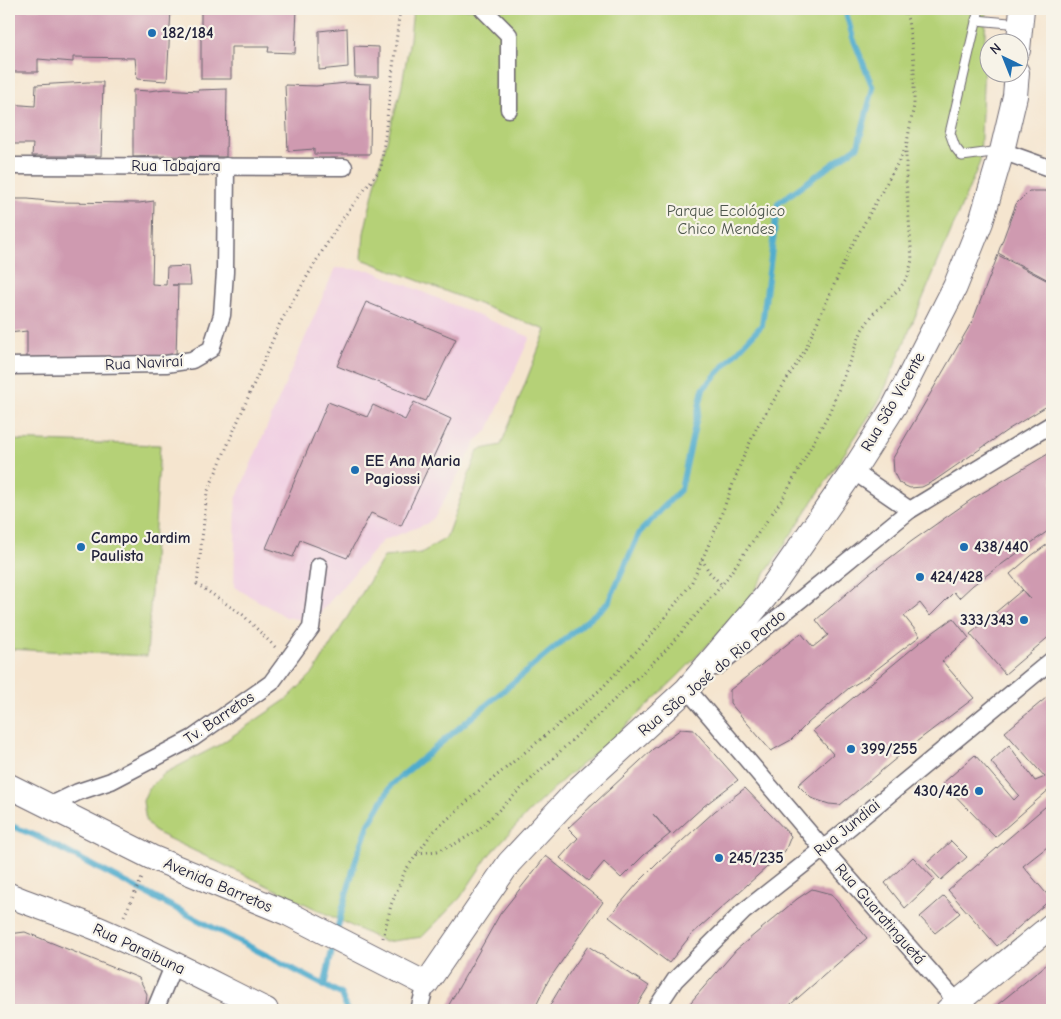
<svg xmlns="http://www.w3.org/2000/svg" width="1061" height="1019" font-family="'Comic Neue',sans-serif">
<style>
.built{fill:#f1d0e3}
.green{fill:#b5d177;stroke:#6c7a59}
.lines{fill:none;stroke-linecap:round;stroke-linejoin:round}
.stream{stroke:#4faccd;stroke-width:6}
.building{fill:#cf9ab0}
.lane-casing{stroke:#6c666f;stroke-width:11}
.street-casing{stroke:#6c666f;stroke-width:19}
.secondary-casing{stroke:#6c666f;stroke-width:26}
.path{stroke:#6c666f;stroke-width:3;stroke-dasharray:1 4;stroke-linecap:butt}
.lane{stroke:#fff;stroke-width:9}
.street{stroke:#fff;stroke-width:16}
.secondary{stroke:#fff;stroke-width:24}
.poi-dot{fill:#1f6fb2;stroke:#f7f3e8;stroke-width:2}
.labels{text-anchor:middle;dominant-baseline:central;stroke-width:4.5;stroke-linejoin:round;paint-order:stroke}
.poi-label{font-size:16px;font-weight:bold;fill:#22223b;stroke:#f7f3e8;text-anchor:start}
.street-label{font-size:16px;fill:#22223b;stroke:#f7f3e8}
.park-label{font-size:16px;fill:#4e574d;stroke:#f7f3e8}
</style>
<rect width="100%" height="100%" fill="#f7f3e8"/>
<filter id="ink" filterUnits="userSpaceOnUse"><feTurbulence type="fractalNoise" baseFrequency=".02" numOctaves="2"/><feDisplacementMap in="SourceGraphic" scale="10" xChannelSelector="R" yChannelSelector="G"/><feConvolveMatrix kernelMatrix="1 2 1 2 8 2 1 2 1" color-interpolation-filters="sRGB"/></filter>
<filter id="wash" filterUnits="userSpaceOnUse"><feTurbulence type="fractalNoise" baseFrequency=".0096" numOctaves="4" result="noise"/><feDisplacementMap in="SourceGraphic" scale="20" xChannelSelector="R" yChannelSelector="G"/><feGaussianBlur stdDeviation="1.12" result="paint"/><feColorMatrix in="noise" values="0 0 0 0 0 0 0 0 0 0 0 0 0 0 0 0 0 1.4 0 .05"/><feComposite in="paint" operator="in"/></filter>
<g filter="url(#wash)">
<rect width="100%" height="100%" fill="#f5e5cf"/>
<polygon class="built" points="335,268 370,270 530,337 488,430 477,440 435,517 426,524 382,541 312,622 286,617 234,587 236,499"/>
<g class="green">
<polygon points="413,9 986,9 980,162 881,398 742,609 679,675 608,743 566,777 528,813 489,855 460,898 422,937 385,942 155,832 146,821 143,801 148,789 165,773 219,745 287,699 314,672 384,557 421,553 446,538 478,450 501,445 546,330 362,259 364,233 377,176 401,90 410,39"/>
<polygon points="9,440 160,445 147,656 9,649"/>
</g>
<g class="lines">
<g class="stream">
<polyline points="9,825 34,835 341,994 347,1010"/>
<polyline points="336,933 356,859 369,824 392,784 608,603 640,532 681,489 703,389 762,325 778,203 858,146 873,88 853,38 845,9"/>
<polyline points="324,986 334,942"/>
</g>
</g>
<g id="blocks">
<g class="building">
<polygon points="11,9 171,9 167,81 137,79 135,58 73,57 73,62 38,59 38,72 11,72"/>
<polygon points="201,9 297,9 295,53 268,52 269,47 231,47 231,79 201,79"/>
<polygon points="347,28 348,67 319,70 319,31"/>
<polygon points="354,46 379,47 379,77 355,77"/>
<polygon points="88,82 103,82 101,156 32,156 33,144 9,144 9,104 35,106 36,85"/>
<polygon points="347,83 371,84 370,154 314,154 314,149 288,151 285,85 316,86"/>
<polygon points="165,89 198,91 198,90 227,89 226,157 164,156 133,157 133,90 149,91"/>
<polygon points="1029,191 1045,191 1052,193 1052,282 998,253 1016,204"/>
<polygon points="10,199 28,199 58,202 139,203 154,201 152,284 166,285 167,267 189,266 191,285 172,285 178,285 176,355 27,360 27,331 9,333"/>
<polygon points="998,255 1052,283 1052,403 1009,429 934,481 922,487 910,488 899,483 894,473 893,458 973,320"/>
<polygon points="366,302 456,339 426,401 337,366"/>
<polygon points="328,402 367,417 373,405 405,420 414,402 451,419 401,526 371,513 347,558 300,540 293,557 266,548"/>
<polygon points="1048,454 1052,460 1052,528 973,585 959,598 954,592 930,616 920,603 904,616 920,636 864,679 849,688 808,723 791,740 771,751 730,703 730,690 801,633 813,647 828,635 816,620 869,574 912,541 972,499"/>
<polygon points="1052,541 1052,634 1005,674 970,634 1022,590 1030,599 1010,574 1031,556"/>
<polygon points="953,618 969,638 942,661 974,698 916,742 840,805 829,804 811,798 798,785 833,754 813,731 924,639"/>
<polygon points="1052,693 1052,787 995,837 943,783 975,755 1014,800 1019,795 991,762 1009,745 1035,781 1045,777 1005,732"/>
<polygon points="681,729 694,730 738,780 704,806 672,835 653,814 670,834 644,855 621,878 604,862 588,881 560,858 578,838 568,828 653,749"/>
<polygon points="745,788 791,836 785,851 691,935 669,963 609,917 637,884 660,861 715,811"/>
<polygon points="1052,801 1052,845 1051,844 1023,866 1051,899 997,946 948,890"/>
<polygon points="951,841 967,857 941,880 926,864"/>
<polygon points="546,856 603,902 548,981 534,1010 446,1010 500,914"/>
<polygon points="913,857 935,880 905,908 885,883"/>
<polygon points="812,889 831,894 867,938 784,1010 684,1010 736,950 797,899"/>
<polygon points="944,896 960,913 935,933 920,917"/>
<polygon points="25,932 139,978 147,994 145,1010 9,1010 9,934"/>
<polygon points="588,946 649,986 634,1010 547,1010 568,975"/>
<polygon points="1052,960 1052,1010 1001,1010 997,1005"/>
</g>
</g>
</g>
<g filter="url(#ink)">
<use href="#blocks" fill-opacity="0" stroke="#6c666f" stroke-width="1"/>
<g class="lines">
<g class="lane-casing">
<g id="lane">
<polyline points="979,9 950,133 955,147 962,156 1000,151"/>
<polyline points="976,20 1020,24"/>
</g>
</g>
<g class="street-casing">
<g id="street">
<polyline points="483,9 509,35 509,109"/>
<polyline points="1002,151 1052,169"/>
<polyline points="9,166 344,167"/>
<polyline points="9,366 166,364 192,360 211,349 222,315 225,272 226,166"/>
<polyline points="853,471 910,510"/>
<polyline points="716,667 795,604 910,510 1052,424"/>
<polyline points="695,683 687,689 823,849 957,1002"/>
<polyline points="49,806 78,792 111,781 193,738 271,683 311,628 319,566"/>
<polyline points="155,1010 174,964"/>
<polyline points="419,1010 426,984"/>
<polyline points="655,1010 675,980 743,912 823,849 1052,660"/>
</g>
</g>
<g class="secondary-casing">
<g id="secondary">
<polyline points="1018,50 1022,9"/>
<polyline points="9,786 151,857 289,914 426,984 509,863 580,787 687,689 765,597 853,471 895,405 955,287 981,222 1002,151 1015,96 1017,72"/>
<path d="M9 895C39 908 71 917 101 930 157 954 212 983 266 1010"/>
<polyline points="948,1010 1052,925"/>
</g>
</g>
<g class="path">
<polyline points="702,559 709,572 722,585"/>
<polyline points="275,647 243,615 197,584 207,493 280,323 315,263 340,222 381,168 400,9"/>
<polyline points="417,853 437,851 455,844 477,831 664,652 722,585 785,495 830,411 862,330 874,313 900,288 908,276 912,260 906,179 906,149"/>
<polyline points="124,916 143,876"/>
<polyline points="383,938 391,905 405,871 432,833 483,787 600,690 648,639 691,584 717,526 742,460 757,427 804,352 850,249 906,148 914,105 914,61 908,20 904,9"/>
</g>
<use href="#lane" class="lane"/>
<use href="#street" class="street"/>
<use href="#secondary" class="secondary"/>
</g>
</g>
<g class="poi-dot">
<circle cx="152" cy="33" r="5"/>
<circle cx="355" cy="470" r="5"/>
<circle cx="81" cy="547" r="5"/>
<circle cx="964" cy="547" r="5"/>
<circle cx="920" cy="577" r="5"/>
<circle cx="1024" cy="620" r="5"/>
<circle cx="851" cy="749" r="5"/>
<circle cx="979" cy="791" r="5"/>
<circle cx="719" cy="858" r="5"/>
</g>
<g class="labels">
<g class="poi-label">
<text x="162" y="33">182/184</text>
<text x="365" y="461">EE Ana Maria<tspan x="365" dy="18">Pagiossi</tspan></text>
<text x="91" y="538">Campo Jardim<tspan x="91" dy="18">Paulista</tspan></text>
<text x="974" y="547">438/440</text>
<text x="930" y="577">424/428</text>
<text x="1014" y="620" text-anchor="end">333/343</text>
<text x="861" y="749">399/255</text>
<text x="969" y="791" text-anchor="end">430/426</text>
<text x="729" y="858">245/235</text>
</g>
<g class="street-label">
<text x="176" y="166">Rua Tabajara</text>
<text transform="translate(144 363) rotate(-3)">Rua Naviraí</text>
<text transform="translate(893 402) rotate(-60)">Rua São Vicente</text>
<text transform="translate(712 673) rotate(-40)">Rua São José do Rio Pardo</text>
<text transform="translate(219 718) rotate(-34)">Tv. Barretos</text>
<text transform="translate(847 828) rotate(-39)">Rua Jundiai</text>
<text transform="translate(218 885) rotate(23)">Avenida Barretos</text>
<text transform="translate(880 914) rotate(49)">Rua Guaratinguetá</text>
<text transform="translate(139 949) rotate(25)">Rua Paraibuna</text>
</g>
<g class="park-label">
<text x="726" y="211">Parque Ecológico<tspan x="726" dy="18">Chico Mendes</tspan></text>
</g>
</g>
<rect width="1061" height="1019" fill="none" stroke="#f7f3e8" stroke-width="30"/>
<g transform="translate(1004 58) rotate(317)"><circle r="24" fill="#f7f3e8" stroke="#a29fa3"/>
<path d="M0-4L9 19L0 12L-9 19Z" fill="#1f6fb2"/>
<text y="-8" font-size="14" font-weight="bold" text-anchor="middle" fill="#22223b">N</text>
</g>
</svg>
